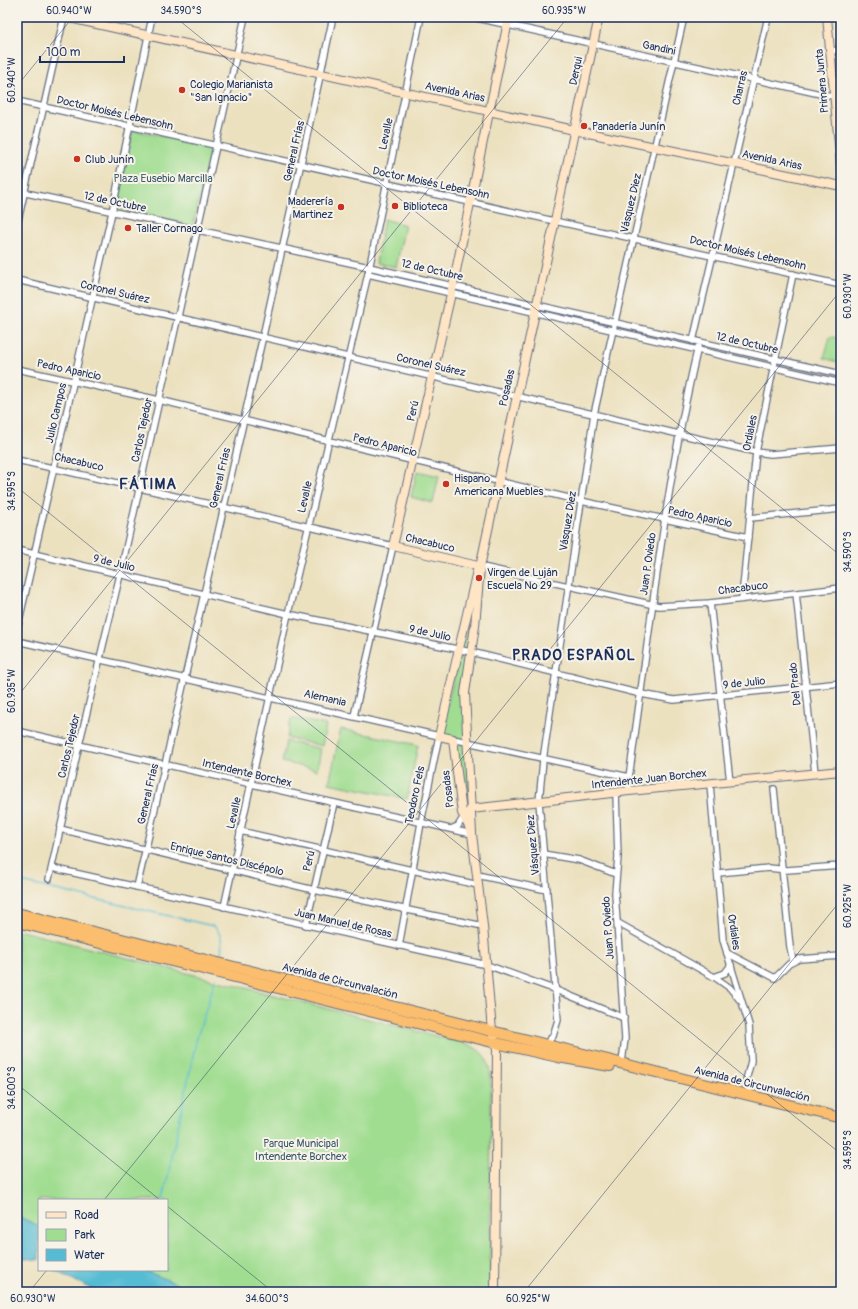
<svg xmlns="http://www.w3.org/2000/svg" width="858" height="1309" font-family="Pangolin,sans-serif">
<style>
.green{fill:#a0dd91;stroke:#5e8678}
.water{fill:#55bcd3;stroke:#387698}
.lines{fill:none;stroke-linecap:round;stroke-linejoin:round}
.stream{stroke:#55bcd3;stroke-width:1.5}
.street-casing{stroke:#646d80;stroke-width:8}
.secondary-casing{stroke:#646d80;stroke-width:10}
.highway-casing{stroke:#646d80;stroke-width:12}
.street{stroke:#fff;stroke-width:5.5}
.secondary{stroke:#fde5c5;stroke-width:8}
.highway{stroke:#fbbd6e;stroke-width:10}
.ticks{fill:none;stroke:#1b2f5e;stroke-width:1;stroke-opacity:0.45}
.poi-dot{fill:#c8321e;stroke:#f7f3e8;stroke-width:1.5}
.labels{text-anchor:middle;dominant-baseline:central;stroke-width:4;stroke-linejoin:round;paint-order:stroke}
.street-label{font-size:11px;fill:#1b2f5e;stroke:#f7f3e8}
.poi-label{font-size:11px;fill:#1b2f5e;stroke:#f7f3e8;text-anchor:start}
.park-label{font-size:11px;fill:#3c5a6b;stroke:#f7f3e8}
.district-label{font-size:15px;font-weight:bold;letter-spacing:1px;fill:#1b2f5e;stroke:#f7f3e8}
.neatline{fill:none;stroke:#1b2f5e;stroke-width:1.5}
.ticks-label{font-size:10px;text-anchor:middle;fill:#1b2f5e}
</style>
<rect width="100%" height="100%" fill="#f7f3e8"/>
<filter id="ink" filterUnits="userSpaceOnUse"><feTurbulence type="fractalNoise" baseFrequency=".025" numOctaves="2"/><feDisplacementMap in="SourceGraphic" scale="8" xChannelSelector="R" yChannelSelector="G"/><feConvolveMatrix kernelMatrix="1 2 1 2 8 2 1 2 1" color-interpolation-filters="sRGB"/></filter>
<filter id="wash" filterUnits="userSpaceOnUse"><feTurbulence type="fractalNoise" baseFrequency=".012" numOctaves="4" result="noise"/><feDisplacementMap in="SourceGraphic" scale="16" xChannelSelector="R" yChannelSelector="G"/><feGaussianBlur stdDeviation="0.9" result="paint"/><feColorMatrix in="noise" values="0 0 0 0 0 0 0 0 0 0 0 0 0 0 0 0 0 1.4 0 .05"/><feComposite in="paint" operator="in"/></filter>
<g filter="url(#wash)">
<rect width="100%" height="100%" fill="#ece1bf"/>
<g class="green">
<polygon points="133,130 211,147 193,226 116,209"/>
<polygon points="384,219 405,225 396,267 376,263"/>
<polygon points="830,337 841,338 841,363 824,358"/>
<polygon points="417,471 439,476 433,503 411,497"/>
<polygon points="479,582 465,693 471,809 463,818 453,739 439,736"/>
<polygon points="291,718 326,725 322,746 287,738"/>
<polygon points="341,729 418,745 407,799 329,783"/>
<polygon points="286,741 321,749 317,770 282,762"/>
<path d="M17 930 467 1044C491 1054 490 1067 491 1090L490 1292H195C177 1287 161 1276 143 1270H167V1200H39V1226L17 1216Z"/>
</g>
<g class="water">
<polygon points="17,1216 39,1226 39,1260 17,1257"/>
<polygon points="54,1270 143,1270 175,1283 187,1291 195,1292 97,1292"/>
</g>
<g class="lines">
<g class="stream">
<path d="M17 881 213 926C223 933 222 946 221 956"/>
<polyline points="163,1200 196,1041 216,977"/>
</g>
</g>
</g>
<g filter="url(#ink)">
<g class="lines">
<g class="street-casing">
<g id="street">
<polyline points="472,17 825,95 841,96"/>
<polyline points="830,51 841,50"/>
<polyline points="17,101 841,285"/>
<polyline points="17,191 369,267 841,374"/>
<polyline points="17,225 64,17"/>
<polyline points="368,274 841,383"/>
<polyline points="17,280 756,452 771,454 841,448"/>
<polyline points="693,341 768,17"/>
<polyline points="17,369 159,400 581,501 748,537"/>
<polyline points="17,460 393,546 354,716"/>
<polyline points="750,518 841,509"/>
<polyline points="17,550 288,614 471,652 641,694 674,700 841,683"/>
<polyline points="478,566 659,606 710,603 841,588"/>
<polyline points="796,593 815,773"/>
<polyline points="742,598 756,452 793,274"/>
<polyline points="710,603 730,782"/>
<polyline points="17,630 112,212 152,17"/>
<polyline points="17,641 439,736 421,823 399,946"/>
<polyline points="17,731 472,834"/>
<polyline points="453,739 629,777"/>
<polyline points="710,784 723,940 749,1025 751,1061 746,1080 751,1095"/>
<polyline points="774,789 790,947 793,961"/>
<path d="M629 791V777C650 633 664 489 698 347"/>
<polyline points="616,793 618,857 615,893 625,1039 622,1062"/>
<polyline points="60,829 314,890 483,926"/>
<polyline points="451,829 458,826 463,818"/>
<polyline points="240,831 478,885"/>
<polyline points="543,854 579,860 616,874"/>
<polyline points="52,868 487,965 556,990 624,1018"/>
<polyline points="718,873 769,868 787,870 841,866"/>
<polyline points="477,875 547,890"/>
<polyline points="49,879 79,745 120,575 245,17"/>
<polyline points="137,887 263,336 333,17"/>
<polyline points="224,907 288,614 368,274 421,17"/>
<polyline points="618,923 716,978 730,988 739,999"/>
<polyline points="306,925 334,803"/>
<polyline points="727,953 775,978 789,964 799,959 841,956"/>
<polyline points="714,977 725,973 731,965"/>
<polyline points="546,1044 553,1036 558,1020 539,802 543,760 594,414 684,17"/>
</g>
</g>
<g class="secondary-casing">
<g id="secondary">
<polyline points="65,17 574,130 841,186"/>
<polyline points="827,17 841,167"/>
<polyline points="468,813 471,809 629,791 841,771"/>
<polyline points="472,833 462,813 453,739 439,736 478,566 393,546 453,285 509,17"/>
<polyline points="495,1292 497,1050 492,1031 483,926 472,834 465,693 475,626 480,567 599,17"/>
</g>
</g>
<g class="highway-casing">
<g id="highway">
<polyline points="17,913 841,1118"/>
<polyline points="17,922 496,1043 558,1057 610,1066"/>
</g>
</g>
<use href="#street" class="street"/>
<use href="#secondary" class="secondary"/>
<use href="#highway" class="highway"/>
</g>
</g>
<path class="ticks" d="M175 17 841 556M17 86 73 17M17 487 841 1154M17 697 568 17M17 1084 160 1200M104 1200 841 290M167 1206 273 1292M29 1292 47 1270M524 1292 841 900"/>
<g class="poi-dot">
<circle cx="182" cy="90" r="4"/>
<circle cx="584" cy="126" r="4"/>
<circle cx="77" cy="159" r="4"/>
<circle cx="395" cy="206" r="4"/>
<circle cx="341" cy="207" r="4"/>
<circle cx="128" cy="228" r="4"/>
<circle cx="446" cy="484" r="4"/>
<circle cx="479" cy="578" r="4"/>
</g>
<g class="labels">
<g class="street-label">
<text transform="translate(659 48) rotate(12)">Gandini</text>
<text transform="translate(576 71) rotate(-78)">Derqui</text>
<text transform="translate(822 81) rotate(-95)">Primera Junta</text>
<text transform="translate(740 88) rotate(-77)">Charras</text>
<text transform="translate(455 92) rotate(12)">Avenida Arias</text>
<text transform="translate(115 113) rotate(13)">Doctor Moisés Lebensohn</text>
<text transform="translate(386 134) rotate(-78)">Levalle</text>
<text transform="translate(294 151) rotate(-77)">General Frías</text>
<text transform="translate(772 160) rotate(12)">Avenida Arias</text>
<text transform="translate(431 183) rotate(12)">Doctor Moisés Lebensohn</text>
<text transform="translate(115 202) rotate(12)">12 de Octubre</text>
<text transform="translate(631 203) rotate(-77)">Vásquez Diez</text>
<text transform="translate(748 253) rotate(13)">Doctor Moisés Lebensohn</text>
<text transform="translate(432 270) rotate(13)">12 de Octubre</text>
<text transform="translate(115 292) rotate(13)">Coronel Suárez</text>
<text transform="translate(747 343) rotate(13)">12 de Octubre</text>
<text transform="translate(431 365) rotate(13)">Coronel Suárez</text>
<text transform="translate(69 370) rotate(12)">Pedro Aparicio</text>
<text transform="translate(507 388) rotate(-77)">Posadas</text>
<text transform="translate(413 411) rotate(-77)">Perú</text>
<text transform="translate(56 413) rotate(-77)">Julio Campos</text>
<text transform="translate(142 430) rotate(-78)">Carlos Tejedor</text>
<text transform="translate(750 433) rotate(-79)">Ordiales</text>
<text transform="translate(385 445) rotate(14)">Pedro Aparicio</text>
<text transform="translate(79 462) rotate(13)">Chacabuco</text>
<text transform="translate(220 478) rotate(-77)">General Frías</text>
<text transform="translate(305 497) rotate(-77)">Levalle</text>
<text transform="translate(700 517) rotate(12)">Pedro Aparicio</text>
<text transform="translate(568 521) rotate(-81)">Vásquez Diez</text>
<text transform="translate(430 543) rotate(13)">Chacabuco</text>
<text transform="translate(114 563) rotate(13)">9 de Julio</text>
<text transform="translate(648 564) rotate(-82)">Juan P. Oviedo</text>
<text transform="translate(743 588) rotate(-7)">Chacabuco</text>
<text transform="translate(430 633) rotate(12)">9 de Julio</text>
<text transform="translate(744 683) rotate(-6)">9 de Julio</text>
<text transform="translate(795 684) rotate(-96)">Del Prado</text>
<text transform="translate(325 698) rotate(13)">Alemania</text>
<text transform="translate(69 746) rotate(-77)">Carlos Tejedor</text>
<text transform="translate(247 773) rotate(13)">Intendente Borchex</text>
<text transform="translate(649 779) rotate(-6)">Intendente Juan Borchex</text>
<text transform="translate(448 789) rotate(-97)">Posadas</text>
<text transform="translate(148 794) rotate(-77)">General Frías</text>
<text transform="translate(415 795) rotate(-78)">Teodoro Fels</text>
<text transform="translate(234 813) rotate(-77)">Levalle</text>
<text transform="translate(533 845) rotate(-95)">Vásquez Diez</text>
<text transform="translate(227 859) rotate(13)">Enrique Santos Discépolo</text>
<text transform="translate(309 861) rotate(-77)">Perú</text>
<text transform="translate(343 923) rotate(13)">Juan Manuel de Rosas</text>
<text transform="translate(608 928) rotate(-94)">Juan P. Oviedo</text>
<text transform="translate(734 932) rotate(81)">Ordiales</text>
<text transform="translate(340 981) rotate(14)">Avenida de Circunvalación</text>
<text transform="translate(752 1084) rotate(14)">Avenida de Circunvalación</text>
</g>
<g class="poi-label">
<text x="190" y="84">Colegio Marianista<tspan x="190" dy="13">"San Ignacio"</tspan></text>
<text x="592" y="126">Panadería Junín</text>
<text x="85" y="159">Club Junín</text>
<text x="333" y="201" text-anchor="end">Maderería<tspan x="333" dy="13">Martinez</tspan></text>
<text x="403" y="206">Biblioteca</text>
<text x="136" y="228">Taller Cornago</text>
<text x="454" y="478">Hispano<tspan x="454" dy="13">Americana Muebles</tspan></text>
<text x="487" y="572">Virgen de Luján<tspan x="487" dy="13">Escuela Nº 29</tspan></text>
</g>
<g class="park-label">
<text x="163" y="178">Plaza Eusebio Marcilla</text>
<text x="301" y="1143">Parque Municipal<tspan x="301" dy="13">Intendente Borchex</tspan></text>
</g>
<g class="district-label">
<text x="148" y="484">FÁTIMA</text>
<text x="574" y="655">PRADO ESPAÑOL</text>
</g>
</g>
<rect width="858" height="1309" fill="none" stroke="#f7f3e8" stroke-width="44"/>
<rect x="38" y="1199" width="130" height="72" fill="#f7f3e8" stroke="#9fa5b1"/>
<rect x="46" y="1212" width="20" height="6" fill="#fde5c5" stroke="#9fa5b1"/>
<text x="74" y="1219" font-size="12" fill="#1b2f5e">Road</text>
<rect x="46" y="1229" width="20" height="12" fill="#a0dd91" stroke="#9fa5b1"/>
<text x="74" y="1239" font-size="12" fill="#1b2f5e">Park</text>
<rect x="46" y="1249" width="20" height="12" fill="#55bcd3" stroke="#9fa5b1"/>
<text x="74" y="1259" font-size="12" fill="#1b2f5e">Water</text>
<path d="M40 56v6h84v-6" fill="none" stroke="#1b2f5e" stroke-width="2"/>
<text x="46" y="56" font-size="12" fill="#1b2f5e" stroke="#f7f3e8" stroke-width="3" paint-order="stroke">100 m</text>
<rect x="22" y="22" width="814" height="1265" class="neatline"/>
<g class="ticks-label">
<text x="69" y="14">60.940°W</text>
<text x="181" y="14">34.590°S</text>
<text x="564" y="14">60.935°W</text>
<text transform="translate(11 80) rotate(-90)" y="4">60.940°W</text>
<text transform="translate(847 296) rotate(-90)" y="4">60.930°W</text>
<text transform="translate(11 491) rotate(-90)" y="4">34.595°S</text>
<text transform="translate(847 552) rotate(-90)" y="4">34.590°S</text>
<text transform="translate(11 691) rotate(-90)" y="4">60.935°W</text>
<text transform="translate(847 906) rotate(-90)" y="4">60.925°W</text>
<text transform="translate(11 1088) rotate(-90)" y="4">34.600°S</text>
<text transform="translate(847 1150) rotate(-90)" y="4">34.595°S</text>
<text x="33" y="1302">60.930°W</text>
<text x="267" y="1302">34.600°S</text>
<text x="528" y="1302">60.925°W</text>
</g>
</svg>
